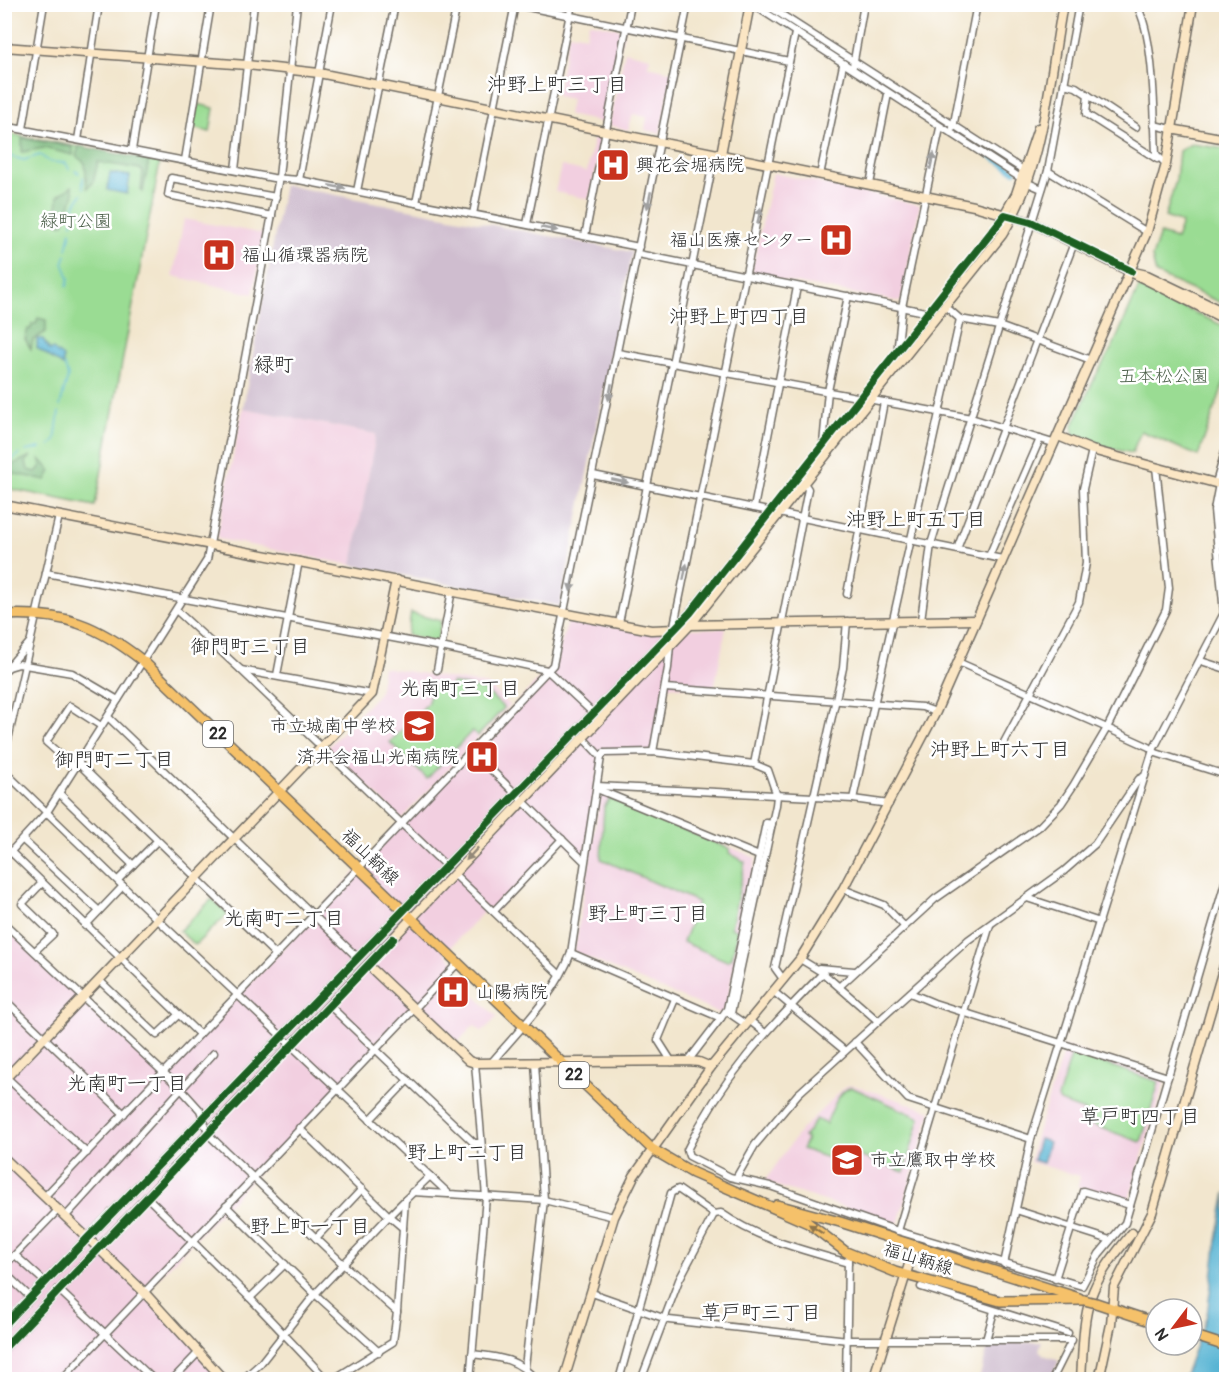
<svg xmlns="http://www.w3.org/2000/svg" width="1231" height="1384" font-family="Pangolin,'Klee One',sans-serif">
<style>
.built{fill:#f2cfe0}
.industrial{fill:#cfbdcf}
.green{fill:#9adc93;stroke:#62845f;stroke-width:1.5}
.forest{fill:#7bbc7d;stroke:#537454;stroke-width:1.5}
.water{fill:#55b3d3;stroke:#406f7f;stroke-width:1.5}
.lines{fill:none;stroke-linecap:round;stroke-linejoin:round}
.stream{stroke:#55b3d3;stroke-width:1.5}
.canal{stroke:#55b3d3;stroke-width:6}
.street-casing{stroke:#716c64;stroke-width:9}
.secondary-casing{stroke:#716c64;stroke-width:11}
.primary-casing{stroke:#716c64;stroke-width:12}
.street{stroke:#fff;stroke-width:6}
.secondary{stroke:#fbe6c4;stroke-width:8}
.primary{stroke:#f5c16b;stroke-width:9}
.primary-bridge-casing{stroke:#716c64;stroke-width:12;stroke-linecap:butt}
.primary-bridge{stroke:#f5c16b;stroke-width:9}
.cycleway-casing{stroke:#fff;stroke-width:11}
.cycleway{stroke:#1b5e20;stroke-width:8}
.oneway{fill:#a0a0a0}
.oneway2{fill:#938878}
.oneway3{fill:#90764b}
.labels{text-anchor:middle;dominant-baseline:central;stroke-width:5;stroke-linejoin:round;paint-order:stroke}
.shield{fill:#fff;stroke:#6b6b6b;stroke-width:1.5}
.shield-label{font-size:16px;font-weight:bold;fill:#2b2b2b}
.poi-label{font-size:18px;fill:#2b2b2b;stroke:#fff;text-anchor:start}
.park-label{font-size:18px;fill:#4c604a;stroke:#fff}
.street-label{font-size:18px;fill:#2b2b2b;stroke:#fff}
.neighbourhood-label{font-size:20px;fill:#2b2b2b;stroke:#fff}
</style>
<rect width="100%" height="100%" fill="#fff"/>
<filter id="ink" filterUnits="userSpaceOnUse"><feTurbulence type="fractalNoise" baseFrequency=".0167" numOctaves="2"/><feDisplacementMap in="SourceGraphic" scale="12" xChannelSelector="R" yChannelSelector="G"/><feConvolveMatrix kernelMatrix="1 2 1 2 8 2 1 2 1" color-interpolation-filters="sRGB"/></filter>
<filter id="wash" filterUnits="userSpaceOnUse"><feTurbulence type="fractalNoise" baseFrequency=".008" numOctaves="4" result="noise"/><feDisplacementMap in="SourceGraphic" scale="24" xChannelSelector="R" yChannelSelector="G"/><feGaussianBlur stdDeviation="1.35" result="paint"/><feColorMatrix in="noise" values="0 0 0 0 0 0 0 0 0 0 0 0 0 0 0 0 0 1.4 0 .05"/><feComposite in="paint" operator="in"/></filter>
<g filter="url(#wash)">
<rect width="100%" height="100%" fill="#f2e6ce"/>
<g class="built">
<polygon points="589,22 624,30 605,123 568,115 571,99 556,96 569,33 586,36"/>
<polygon points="625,51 650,57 648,66 673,72 660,133 645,130 647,117 633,114 628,130 609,125"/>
<polygon points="594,137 603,139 589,199 555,192 561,166 587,172"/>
<polygon points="773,173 920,205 901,302 751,275"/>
<polygon points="184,219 264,234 253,294 173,276"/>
<polygon points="243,408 376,434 352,565 219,539 217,535"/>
<polygon points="568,622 647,630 726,628 714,689 668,686 655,752 601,754 584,862 562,840 494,912 488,907 445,953 456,964 143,1294 229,1379 5,1379 4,926 163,1075 555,662"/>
<polygon points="383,667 488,685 510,705 401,819 328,747 379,693"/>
<polygon points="601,793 756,858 726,1008 721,1014 574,952"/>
<polygon points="452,974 497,1017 482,1032 474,1025 455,1045 418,1010"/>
<polygon points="1067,1047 1165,1080 1128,1203 1078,1187 1080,1176 1030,1162 1035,1139 1064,1050"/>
<polygon points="853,1085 931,1111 898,1224 764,1182 800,1131 846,1086"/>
</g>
<g class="industrial">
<polygon points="284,185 632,252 560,606 352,565 376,434 243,408"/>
<polygon points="1042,1342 1039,1350 1044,1355 1059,1361 1050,1379 991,1380 980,1376 989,1344"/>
</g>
<g class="green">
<polygon points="198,104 214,108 210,132 192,128"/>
<polygon points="5,133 160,162 95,506 5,488"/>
<polygon points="1191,144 1226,149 1226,305 1156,274 1152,257 1160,234 1176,239 1182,223 1165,217 1176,180 1179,151"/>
<polygon points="1139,287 1226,327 1226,377 1198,456 1141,431 1132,453 1075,441 1072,427 1095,377 1114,344"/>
<polygon points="411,613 441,621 437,642 407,635"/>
<polygon points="452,683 485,690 504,708 478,736 472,731 427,779 390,742 427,704 433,686 450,689"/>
<polygon points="610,798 730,849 729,853 745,862 731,928 738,930 732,958 727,961 683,942 698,902 601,859 604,807"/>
<polygon points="212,899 228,914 195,945 179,931"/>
<polygon points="1072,1053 1159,1082 1141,1142 1081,1121 1084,1111 1060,1102 1058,1098"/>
<path d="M851 1087 920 1118 904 1172 856 1155 849 1165 802 1149 807 1139 804 1137 816 1119 826 1124C832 1111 837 1092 851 1087Z"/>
</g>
<g class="forest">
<polygon points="22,138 73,147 73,155 44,148 22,152"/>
<polygon points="79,146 149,160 143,192 141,190 143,172 140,169 98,162 93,183 87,188 85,163 76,156"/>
<polygon points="72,186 74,194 64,224 60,224 56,220 58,196"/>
<polygon points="38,318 46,320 46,332 33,340 31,349 25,339 28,329 31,329 32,324 36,324"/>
<polygon points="31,456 26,462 28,470 36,472 41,466 39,458 51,471 46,480 5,472 5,468"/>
</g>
<g class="water">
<polygon points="110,173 130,176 127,194 107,190"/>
<polygon points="37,339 43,339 50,350 53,349 63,357 63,366 37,348"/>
<polygon points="1039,1139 1049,1142 1043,1163 1033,1160"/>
<polygon points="1226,1193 1226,1379 1183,1380 1207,1315 1217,1240"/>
</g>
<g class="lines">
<g class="stream">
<polyline points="4,155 24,160 40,155 50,162 66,163 69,169"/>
<polyline points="75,171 79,173"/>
<polyline points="83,188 83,177"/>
<polyline points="72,224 75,205 82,194"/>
<polyline points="67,249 71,231"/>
<polyline points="66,255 63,263 69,278 67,286"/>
<polyline points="60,406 68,376 64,365"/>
<polyline points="50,445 55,441 59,412"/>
<polyline points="26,451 40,448"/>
<polyline points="4,460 11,460 20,454"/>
</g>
<g class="canal">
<polyline points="766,9 792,27"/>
<polyline points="987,153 1015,171"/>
</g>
</g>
</g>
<g filter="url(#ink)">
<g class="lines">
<g class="street-casing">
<g id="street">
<polyline points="513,4 789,61"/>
<polyline points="752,4 1022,179"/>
<polyline points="765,4 1025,171"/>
<path d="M1136 4C1155 36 1154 116 1156 154L1166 164"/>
<polyline points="853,66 864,4"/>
<polyline points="1064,84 1076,87 1136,127"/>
<polyline points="1088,95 1086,114 1157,159"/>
<polyline points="1154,125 1171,129"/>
<polyline points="4,126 273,178 299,180 639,247"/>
<polyline points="953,128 977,4"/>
<polyline points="23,129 44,4"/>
<polyline points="78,140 99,4"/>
<polyline points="132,150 156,4"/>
<polyline points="185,160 211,4"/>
<polyline points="235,170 254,4"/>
<polyline points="1048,171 1147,232"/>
<polyline points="820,175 843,65"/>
<polyline points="299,180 332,4"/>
<polyline points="1028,183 1042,189"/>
<polyline points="870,184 888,94"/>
<polyline points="357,191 395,4"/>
<polyline points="416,203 457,4"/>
<polyline points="473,214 515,4"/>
<polyline points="272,216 168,195 171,178 276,197"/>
<polyline points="527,224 572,4"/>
<polyline points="585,236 631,4"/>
<polyline points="638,254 930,313"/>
<polyline points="945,306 960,319 999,326 1091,360"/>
<polyline points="618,353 971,418 1053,443"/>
<polyline points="897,354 902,307 940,128"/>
<polyline points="823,444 828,391 848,296"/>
<polyline points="593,475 1002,559"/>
<polyline points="1216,483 1226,448"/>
<polyline points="754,508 797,287"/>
<polyline points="957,549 1074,243"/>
<polyline points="989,556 1040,439"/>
<polyline points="46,573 441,647 547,670 594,714"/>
<polyline points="847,594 884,402"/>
<polyline points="176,610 241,670 372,694"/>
<polyline points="921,620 931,544 1048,171 1079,4"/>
<polyline points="619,623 715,153"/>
<polyline points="1201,661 1226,669"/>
<polyline points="958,662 1107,728 1149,747 1156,753 1226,775"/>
<polyline points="9,667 19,664 72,673 118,700"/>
<polyline points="241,670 447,867"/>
<polyline points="437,670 452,590"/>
<polyline points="4,672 30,642"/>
<polyline points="277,675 299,561"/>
<polyline points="665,688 922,707 936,712"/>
<polyline points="108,717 358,958"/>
<polyline points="583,738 601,757"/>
<polyline points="1001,748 1079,602 1086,563 1083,489 1092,450"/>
<polyline points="470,749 583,860"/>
<polyline points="653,752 668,668 670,645 795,33"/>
<polyline points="4,757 59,516"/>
<polyline points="601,757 604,753 653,752 754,764 768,770 777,796 776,805 731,1013"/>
<polyline points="78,763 276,955"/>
<polyline points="754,764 808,489 804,483"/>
<polyline points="75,768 46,742 70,706 101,726"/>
<polyline points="4,771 157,919 449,1194 544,1200 614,1217"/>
<polyline points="597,786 853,799 889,804"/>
<polyline points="597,789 759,856"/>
<polyline points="60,794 133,865"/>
<polyline points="853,799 960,319"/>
<polyline points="23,840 99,911"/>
<polyline points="11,852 199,1034"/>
<polyline points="4,859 47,812 207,560 279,177 297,4"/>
<polyline points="454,874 560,975"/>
<polyline points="118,880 157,841"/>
<polyline points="843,889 884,905 904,926"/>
<polyline points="1027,898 1100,922"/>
<polyline points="494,911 562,839"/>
<polyline points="4,923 181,1089 200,1110 209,1135 344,1265 397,1312 393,1342 332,1380"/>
<polyline points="85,926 123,886"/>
<polyline points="35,951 53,934 22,904 42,883"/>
<polyline points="571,953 721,1018 688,1061"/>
<polyline points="800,959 823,973 878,1021"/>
<polyline points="819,968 854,971"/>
<path d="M823 973C768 1029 721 1078 687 1150L689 1156 730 1177 770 1186 898 1231 1082 1286 1099 1254 1125 1223 1226 879"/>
<polyline points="783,979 775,968 843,668 847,621"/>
<polyline points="99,980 157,1035 178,1015"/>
<polyline points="840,986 935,899 1040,826 1061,804 1073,786 1107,728 1166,610 1169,588 1156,467"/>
<polyline points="773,991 845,1051"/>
<polyline points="910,993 934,1003 1168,1077"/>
<polyline points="4,999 124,1114"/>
<polyline points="330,1006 474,1143 480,1143"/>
<polyline points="729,1013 745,1024"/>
<polyline points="721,1018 727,1009 766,823 772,824"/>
<polyline points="749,1020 765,1033"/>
<polyline points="855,1042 908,1099 1031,1139"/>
<polyline points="672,1062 658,1040 675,999"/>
<path d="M491 1063C519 1030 556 994 571 953L601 757"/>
<polyline points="4,1075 87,1153"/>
<polyline points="370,1120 408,1080"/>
<polyline points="299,1128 389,1216 405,1200"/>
<polyline points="736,1178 755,1145 798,1094 968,940 1064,871 1095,844 1139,779 1145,776"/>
<polyline points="412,1192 448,1194"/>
<polyline points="45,1196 553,665 688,4"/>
<polyline points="147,1197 250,1298 327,1380"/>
<polyline points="226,1206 315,1294 379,1352"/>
<polyline points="1016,1210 1110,1240"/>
<polyline points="66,1216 214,1053"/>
<polyline points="898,1231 990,925"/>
<polyline points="316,1238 362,1189"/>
<polyline points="15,1255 45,1282"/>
<polyline points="1004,1264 1031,1139 1153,750 1224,613 1214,510 1219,484"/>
<polyline points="4,1266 59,1209"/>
<polyline points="4,1272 31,1298"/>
<polyline points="1055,1279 1083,1191 1130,1205"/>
<polyline points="921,1287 1068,1333"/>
<polyline points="58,1289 154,1380"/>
<polyline points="592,1293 669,1320 848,1340 1072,1340 1052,1380"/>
<polyline points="250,1298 285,1264"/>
<polyline points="397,1312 403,1228"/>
<polyline points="986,1340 994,1311"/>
<path d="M472 1354C499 1357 517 1358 536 1380"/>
<polyline points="525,1367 544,1200 535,1063"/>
<polyline points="61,1380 457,964"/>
<polyline points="172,1380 198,1353"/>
<polyline points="242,1380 260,1364 315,1294 389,1216 403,1228 405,1200 430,1176"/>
<polyline points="470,1380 486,1197 475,1063"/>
<path d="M619 1380 671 1193 678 1189 714 1214 721 1213C759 1240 804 1250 848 1263"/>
<polyline points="641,1380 679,1280 714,1214"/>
<polyline points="846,1380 848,1260"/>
</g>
</g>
<g class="secondary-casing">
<g id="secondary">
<polyline points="4,47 247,65 319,73 974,206 1031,222 1226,320"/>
<polyline points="1171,129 1226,139"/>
<polyline points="721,154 750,4"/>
<polyline points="1134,272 1147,275 1226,313"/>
<polyline points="1058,436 1092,450 1226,486"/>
<polyline points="4,505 651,630 676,629"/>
<polyline points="688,625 976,620"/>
<polyline points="369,966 469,1061 475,1063 688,1061 699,1062 711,1067"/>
<polyline points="4,1080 372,694 396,580"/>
<polyline points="4,1158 143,1291 224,1380"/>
<polyline points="4,1325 690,613 996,229 1016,194 1038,128"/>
<path d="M4 1348 691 624 1002 235C1044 170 1049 80 1063 4"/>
<polyline points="564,1380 614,1217 634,1176 711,1067 800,959 843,889 936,712 1147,232 1166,164 1193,4"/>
<polyline points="873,1380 915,1245"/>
<path d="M1081 1380C1085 1306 1083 1292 1132 1233"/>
<polyline points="1099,1380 1111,1324 1114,1287 1152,1213 1226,959"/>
</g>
</g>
<g class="primary-casing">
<g id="primary">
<path d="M4 615C64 612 97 625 143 661L652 1149 693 1173 808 1223 846 1252 895 1272 1000 1301 1084 1300"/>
<polyline points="777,1205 840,1222 1079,1298"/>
<polyline points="1096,1303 1156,1323"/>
<polyline points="1192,1335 1226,1346"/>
</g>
</g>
<use href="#street" class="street"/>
<use href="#secondary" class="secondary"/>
<use href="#primary" class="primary"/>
<g class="primary-bridge-casing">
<polyline id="primary-bridge" points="1084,1300 1096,1303"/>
</g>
<use href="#primary-bridge" class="primary-bridge"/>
<g class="cycleway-casing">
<g id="cycleway">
<polyline points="4,1325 690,613 1005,215 1031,222 1131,271"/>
<polyline points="4,1348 393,939"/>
</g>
</g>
<use href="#cycleway" class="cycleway"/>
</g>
<defs><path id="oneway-solid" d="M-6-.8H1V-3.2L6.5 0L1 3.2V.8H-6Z" transform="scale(1.5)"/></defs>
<g class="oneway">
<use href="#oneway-solid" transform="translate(932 161) rotate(-77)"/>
<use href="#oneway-solid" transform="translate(337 187) rotate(11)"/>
<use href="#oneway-solid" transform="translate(649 200) rotate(102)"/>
<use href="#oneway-solid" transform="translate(759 216) rotate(-79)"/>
<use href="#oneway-solid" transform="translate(549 229) rotate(11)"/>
<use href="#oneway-solid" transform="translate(610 392) rotate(101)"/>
<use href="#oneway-solid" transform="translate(620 481) rotate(12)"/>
<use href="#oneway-solid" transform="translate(685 572) rotate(-78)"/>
<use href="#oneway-solid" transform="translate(572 583) rotate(101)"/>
</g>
<use class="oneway2" href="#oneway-solid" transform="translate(472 854) rotate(133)"/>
<use class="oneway3" href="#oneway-solid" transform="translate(816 1229) rotate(-146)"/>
</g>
<defs>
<g id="hospital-square" transform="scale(1.725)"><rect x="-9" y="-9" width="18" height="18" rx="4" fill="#c8321e" stroke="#fff"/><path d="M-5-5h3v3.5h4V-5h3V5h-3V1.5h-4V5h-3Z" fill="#fff"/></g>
<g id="school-square" transform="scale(1.725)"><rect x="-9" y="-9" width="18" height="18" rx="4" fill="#c8321e" stroke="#fff"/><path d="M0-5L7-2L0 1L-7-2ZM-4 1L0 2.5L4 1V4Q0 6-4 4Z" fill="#fff"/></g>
</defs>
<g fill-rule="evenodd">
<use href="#hospital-square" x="613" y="165"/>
<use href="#hospital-square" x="836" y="240"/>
<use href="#hospital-square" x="219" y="255"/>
<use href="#school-square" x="419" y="726"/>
<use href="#hospital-square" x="482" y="757"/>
<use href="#hospital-square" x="453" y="992"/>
<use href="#school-square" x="847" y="1160"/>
</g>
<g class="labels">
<g class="shield">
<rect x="203" y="721" width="30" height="26" rx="4.5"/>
<rect x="559" y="1062" width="30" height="26" rx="4.5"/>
</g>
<g class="shield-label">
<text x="218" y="734">22</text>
<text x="574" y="1075">22</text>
</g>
<g class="poi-label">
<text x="636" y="165">興花会堀病院</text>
<text x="813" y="240" text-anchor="end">福山医療センター</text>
<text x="242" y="255">福山循環器病院</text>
<text x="396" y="726" text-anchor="end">市立城南中学校</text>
<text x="459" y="757" text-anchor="end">済井会福山光南病院</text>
<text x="476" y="992">山陽病院</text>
<text x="870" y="1160">市立鷹取中学校</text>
</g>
<g class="park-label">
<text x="76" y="221">緑町公園</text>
<text x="1164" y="376">五本松公園</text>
</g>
<g class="street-label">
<text transform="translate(370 857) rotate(44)">福山鞆線</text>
<text transform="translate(918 1259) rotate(17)">福山鞆線</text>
</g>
<g class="neighbourhood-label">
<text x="557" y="84">沖野上町三丁目</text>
<text x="739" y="316">沖野上町四丁目</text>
<text x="274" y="364">緑町</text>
<text x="916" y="519">沖野上町五丁目</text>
<text x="250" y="646">御門町三丁目</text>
<text x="460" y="688">光南町三丁目</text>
<text x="1000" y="749">沖野上町六丁目</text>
<text x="114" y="759">御門町二丁目</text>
<text x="648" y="913">野上町三丁目</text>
<text x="284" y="918">光南町二丁目</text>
<text x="127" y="1083">光南町一丁目</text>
<text x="1140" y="1116">草戸町四丁目</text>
<text x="467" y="1152">野上町二丁目</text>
<text x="310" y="1226">野上町一丁目</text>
<text x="761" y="1312">草戸町三丁目</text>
</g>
</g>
<rect width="1231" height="1384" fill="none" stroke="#fff" stroke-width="24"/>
<g transform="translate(1174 1327) rotate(238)"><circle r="28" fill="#ffffff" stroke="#aaaaaa" stroke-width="1.5"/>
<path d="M0-4.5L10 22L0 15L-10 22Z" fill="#c8321e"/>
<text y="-9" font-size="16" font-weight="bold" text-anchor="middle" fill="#2b2b2b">N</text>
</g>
</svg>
